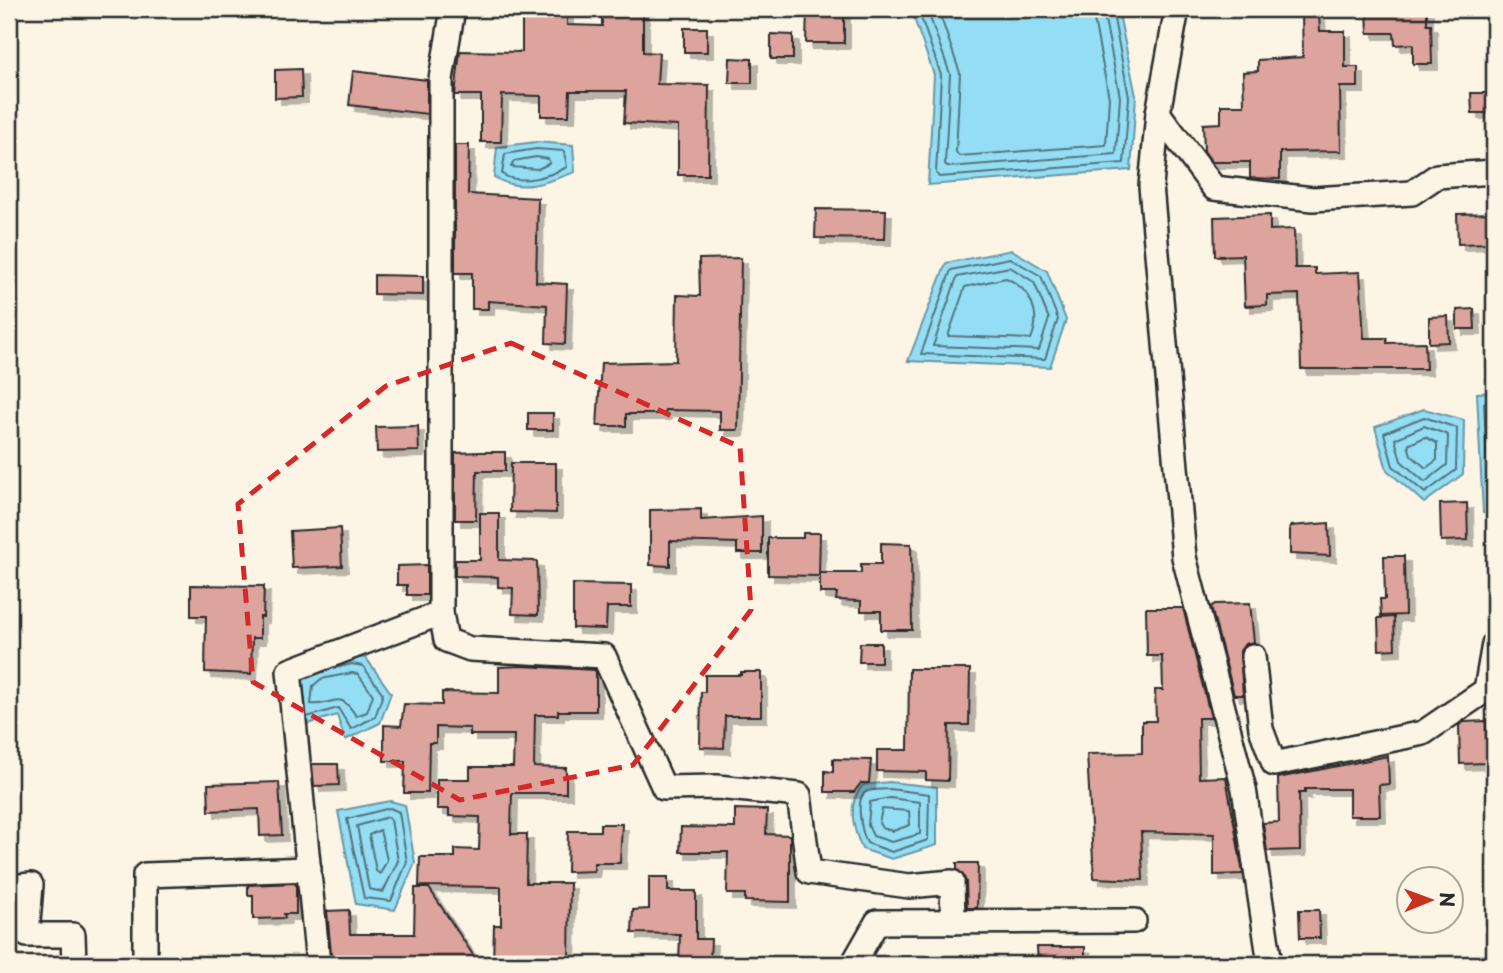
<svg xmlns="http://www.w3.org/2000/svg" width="1503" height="973" font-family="'Playpen Sans',sans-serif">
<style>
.water{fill:#93def4;stroke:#6996a4;stroke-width:2}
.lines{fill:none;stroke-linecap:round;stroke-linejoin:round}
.shore{stroke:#55737b;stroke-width:2}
.building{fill:#dda39d;stroke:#2b2b2b;stroke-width:2;filter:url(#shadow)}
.street-casing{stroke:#2b2b2b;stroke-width:28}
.street{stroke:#fcf5e5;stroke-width:23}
.marked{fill:none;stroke:#d62828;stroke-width:5;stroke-dasharray:14 9;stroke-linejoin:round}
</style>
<defs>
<filter id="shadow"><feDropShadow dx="6" dy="6" stdDeviation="0" flood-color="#0004"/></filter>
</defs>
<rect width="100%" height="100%" fill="#fcf5e5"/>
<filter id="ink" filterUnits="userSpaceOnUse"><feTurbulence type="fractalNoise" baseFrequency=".0143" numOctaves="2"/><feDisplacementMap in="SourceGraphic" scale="14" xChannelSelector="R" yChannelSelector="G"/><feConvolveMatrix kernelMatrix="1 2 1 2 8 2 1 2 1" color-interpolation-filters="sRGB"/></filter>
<g filter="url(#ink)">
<g class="water">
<polygon points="918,9 1118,9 1136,96 1131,170 928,185 934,75 911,10"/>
<path d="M536 142 573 145 575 172C548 182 520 194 494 177L497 147Z"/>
<polygon points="1012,250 1047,271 1066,320 1050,367 908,361 946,263"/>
<polygon points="1494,392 1494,514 1483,513 1477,393"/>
<polygon points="1424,409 1464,420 1463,474 1424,503 1387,470 1375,427"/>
<polygon points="351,657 366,658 391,693 380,723 345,740 337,715 298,727 299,676"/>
<path d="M889 782 937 787V845L892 859 862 849C853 828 846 803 863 785Z"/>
<polygon points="390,801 405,805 415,863 395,910 356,904 338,811"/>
</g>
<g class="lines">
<g class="shore">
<polyline points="918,9 941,75 936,173 939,177 1124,163 1129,97 1112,9"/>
<polyline points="927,9 950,74 945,164 948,167 1116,154 1120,97 1103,9"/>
<polyline points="938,9 960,73 956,152 959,156 1106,145 1109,98 1092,9"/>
<path d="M536 149 564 151 567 167C550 176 519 186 502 174L505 154Z"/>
<polygon points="536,157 548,159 550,163 538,169 511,167 514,161"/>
<polygon points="1010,258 1041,276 1058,319 1045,359 921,354 951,270"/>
<polygon points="1010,267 1034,282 1049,319 1039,350 933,346 957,277"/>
<path d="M1006 278C1031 289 1042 314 1031 339L948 336 965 287Z"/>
<polyline points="1494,399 1484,403 1489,503 1494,507"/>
<polygon points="1424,417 1457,428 1456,470 1425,493 1393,466 1384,433"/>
<polygon points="1424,426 1448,435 1447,465 1425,482 1401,461 1395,439"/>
<polygon points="1425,437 1437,443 1437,460 1426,468 1411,455 1408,445"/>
<path d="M352 673 358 674 373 695 367 712 356 716C338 687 334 707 311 704L313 686 321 679Z"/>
<polyline points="307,717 338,708 351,729 375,717 383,694 363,666 352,664 335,668"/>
<path d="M890 789 929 794 928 840 892 852 867 843C862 833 854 799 866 792 872 789 883 790 890 789Z"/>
<polygon points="890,798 920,802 920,834 892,842 873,836 868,825 870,802"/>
<polygon points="390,808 399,812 407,862 391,901 364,898 347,819"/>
<polygon points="882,809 909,811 910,825 893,831 882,828 879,823"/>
<polygon points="388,817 391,820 398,861 383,892 369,889 357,826"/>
<polygon points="380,830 387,860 380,874 376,871 369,835"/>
</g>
</g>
<g class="building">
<polygon points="532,9 567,9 567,25 602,26 602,9 643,9 643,52 659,53 657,84 709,85 708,175 678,175 678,126 624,123 626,91 570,91 569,116 541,116 541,96 502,95 501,142 481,142 481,95 455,95 460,51 522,52 522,15 532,15"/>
<polygon points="807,9 844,9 844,43 806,43"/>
<polygon points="1367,9 1427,9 1427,24 1431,24 1432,64 1413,64 1413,44 1395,45 1394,33 1368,33"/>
<polygon points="1319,14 1320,31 1345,31 1345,67 1358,67 1358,87 1340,87 1341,151 1280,152 1280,179 1250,178 1250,162 1212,162 1204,151 1203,124 1221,123 1221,105 1244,105 1243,72 1258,71 1258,60 1303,57 1302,15"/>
<rect x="684" y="28" width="23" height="24"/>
<polygon points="771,34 793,35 793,59 771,59"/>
<polygon points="730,58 752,59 752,83 729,83"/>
<polygon points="301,69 302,97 275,98 275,70"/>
<polygon points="353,71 427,80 427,114 349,105"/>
<polygon points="1471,93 1494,93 1494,113 1472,113"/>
<polygon points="455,145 469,145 468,194 538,198 536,282 567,284 565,344 546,343 547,305 488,301 488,309 472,309 472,273 455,273"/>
<polygon points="816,209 886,210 885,239 815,238"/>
<polygon points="1494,213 1494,243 1458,244 1457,214"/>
<polygon points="1270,215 1270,230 1294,229 1295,268 1315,268 1315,274 1360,272 1364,338 1387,338 1387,343 1425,342 1426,369 1301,369 1299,294 1267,295 1267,305 1245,306 1243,255 1215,256 1214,217"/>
<polygon points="741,258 738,430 720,430 720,411 665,410 665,414 626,414 626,426 597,426 601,363 676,361 677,295 700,296 699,259"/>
<polygon points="374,275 423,276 423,295 374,294"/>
<polygon points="1474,309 1475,329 1457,329 1457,310"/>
<polygon points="1448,316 1449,342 1429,343 1429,317"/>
<rect x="528" y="413" width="25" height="17"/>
<polygon points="418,426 419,451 377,452 376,427"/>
<polygon points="481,452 505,452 505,471 477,471 476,520 455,520 455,453"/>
<polygon points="511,463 556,463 556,513 510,512"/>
<polygon points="1467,503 1468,540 1441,541 1440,504"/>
<polygon points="701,509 701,520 762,516 762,553 737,553 737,543 670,541 670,566 650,565 650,510"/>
<polygon points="480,513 499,513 499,560 537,561 538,615 512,614 513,588 498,587 498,577 455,576 455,560 480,560"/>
<polygon points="1329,523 1330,556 1290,554 1290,526"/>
<polygon points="340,528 342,566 292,568 290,531"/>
<polygon points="803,533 820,533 819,576 768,575 768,538 803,538"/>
<polygon points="881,543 911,544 912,630 881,630 881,611 861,611 861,601 836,600 837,593 820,593 820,573 861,573 861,564 881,564"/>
<polygon points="1384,556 1404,556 1405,615 1381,616 1380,599 1385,599"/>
<polygon points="427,565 427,595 407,595 407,585 397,585 397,566"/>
<polygon points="573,584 631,585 631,607 607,607 606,629 573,628"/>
<polygon points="191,585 264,586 263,617 260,617 260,638 252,638 251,674 205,672 206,616 191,616"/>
<polygon points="1250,603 1254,642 1245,644 1240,651 1243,695 1234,695 1211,607 1215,604"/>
<polygon points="1146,608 1183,608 1211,718 1198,718 1199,778 1226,777 1243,874 1214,875 1214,834 1141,832 1143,880 1094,878 1087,754 1142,753 1142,721 1156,721 1155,690 1163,690 1162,656 1147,656"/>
<polygon points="1394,617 1395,649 1379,650 1378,618"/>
<polygon points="860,643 881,643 881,662 859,662"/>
<polygon points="522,666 595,670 596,673 596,711 558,711 558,715 535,715 534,767 566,768 566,793 512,793 511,834 527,834 526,883 570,883 569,964 493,964 494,925 501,925 501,887 419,886 420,857 455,857 455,849 479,850 480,817 449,816 449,809 437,809 437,779 470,779 470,767 513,767 514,735 470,735 470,728 436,727 436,743 429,743 428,793 404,793 405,761 384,761 384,725 401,726 404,704 442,705 442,692 499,693 499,667"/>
<polygon points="909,669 970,669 969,725 949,725 948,781 926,780 926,772 877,771 877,750 908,750"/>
<polygon points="741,672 761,672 761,716 725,716 724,748 700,747 701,692 705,692 705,675 741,675"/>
<polygon points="1486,721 1487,763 1460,764 1459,725 1464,722"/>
<polygon points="1388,756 1389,784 1379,785 1380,816 1349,816 1349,789 1305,789 1305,793 1299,793 1300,850 1267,851 1263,823 1279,822 1278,778"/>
<polygon points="833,759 871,760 869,783 861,783 854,792 825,792 825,771 833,772"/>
<polygon points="312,764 338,764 339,785 314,786"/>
<polygon points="279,782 282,835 260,836 259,809 209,811 208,784"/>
<polygon points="735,809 767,810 766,834 790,835 790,902 745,901 745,894 727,894 728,852 680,852 681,827 735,828"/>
<polygon points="600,824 622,824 620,863 594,863 594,871 567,872 568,831 600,831"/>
<polygon points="957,863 978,863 977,908 967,908 966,881 957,869"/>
<polygon points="649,877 668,877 668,891 696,891 696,939 711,939 710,964 679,964 680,934 632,933 633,910 649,909"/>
<polygon points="296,883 296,914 284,914 285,918 253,919 253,895 248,895 248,885"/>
<polygon points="415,888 429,888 479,964 350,962 350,964 332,964 327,911 349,910 350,934 414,934"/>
<polygon points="1299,910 1319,910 1320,938 1300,938"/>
<polygon points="1037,947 1085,947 1085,964 1038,964"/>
</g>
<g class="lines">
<g class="street-casing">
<g id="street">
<polyline points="1177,9 1158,113 1151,186 1184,557 1244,789 1270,964"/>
<polyline points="1158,113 1214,188 1313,199 1412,193 1437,176 1494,172"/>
<polyline points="441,613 446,640 470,649 604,656 664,788 717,787 799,795 809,872 909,886 952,882 953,922"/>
<polyline points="1253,656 1261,729 1274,764 1423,733 1486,690 1494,644"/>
<polyline points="9,887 31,885 27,935 73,935 74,964"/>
<polyline points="145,964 145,875 309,869"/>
<polyline points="318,964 289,671 441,613 441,79 453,9"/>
<polyline points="853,964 877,922 1134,921"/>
</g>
</g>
<use href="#street" class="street"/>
</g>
</g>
<path class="marked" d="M511 343 740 447 751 610 633 765 460 800 253 682 238 504 386 386Z"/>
<rect width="1503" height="973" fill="none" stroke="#fcf5e5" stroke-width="35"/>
<rect x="18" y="18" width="1468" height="938" fill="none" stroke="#2b2b2b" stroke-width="2.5" filter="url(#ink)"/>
<g transform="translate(1430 900) rotate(89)"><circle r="33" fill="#fcf5e5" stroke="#a8a49b" stroke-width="2"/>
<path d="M0-5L12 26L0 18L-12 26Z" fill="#c8321e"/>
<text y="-10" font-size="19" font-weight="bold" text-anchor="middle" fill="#2b2b2b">N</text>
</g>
</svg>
